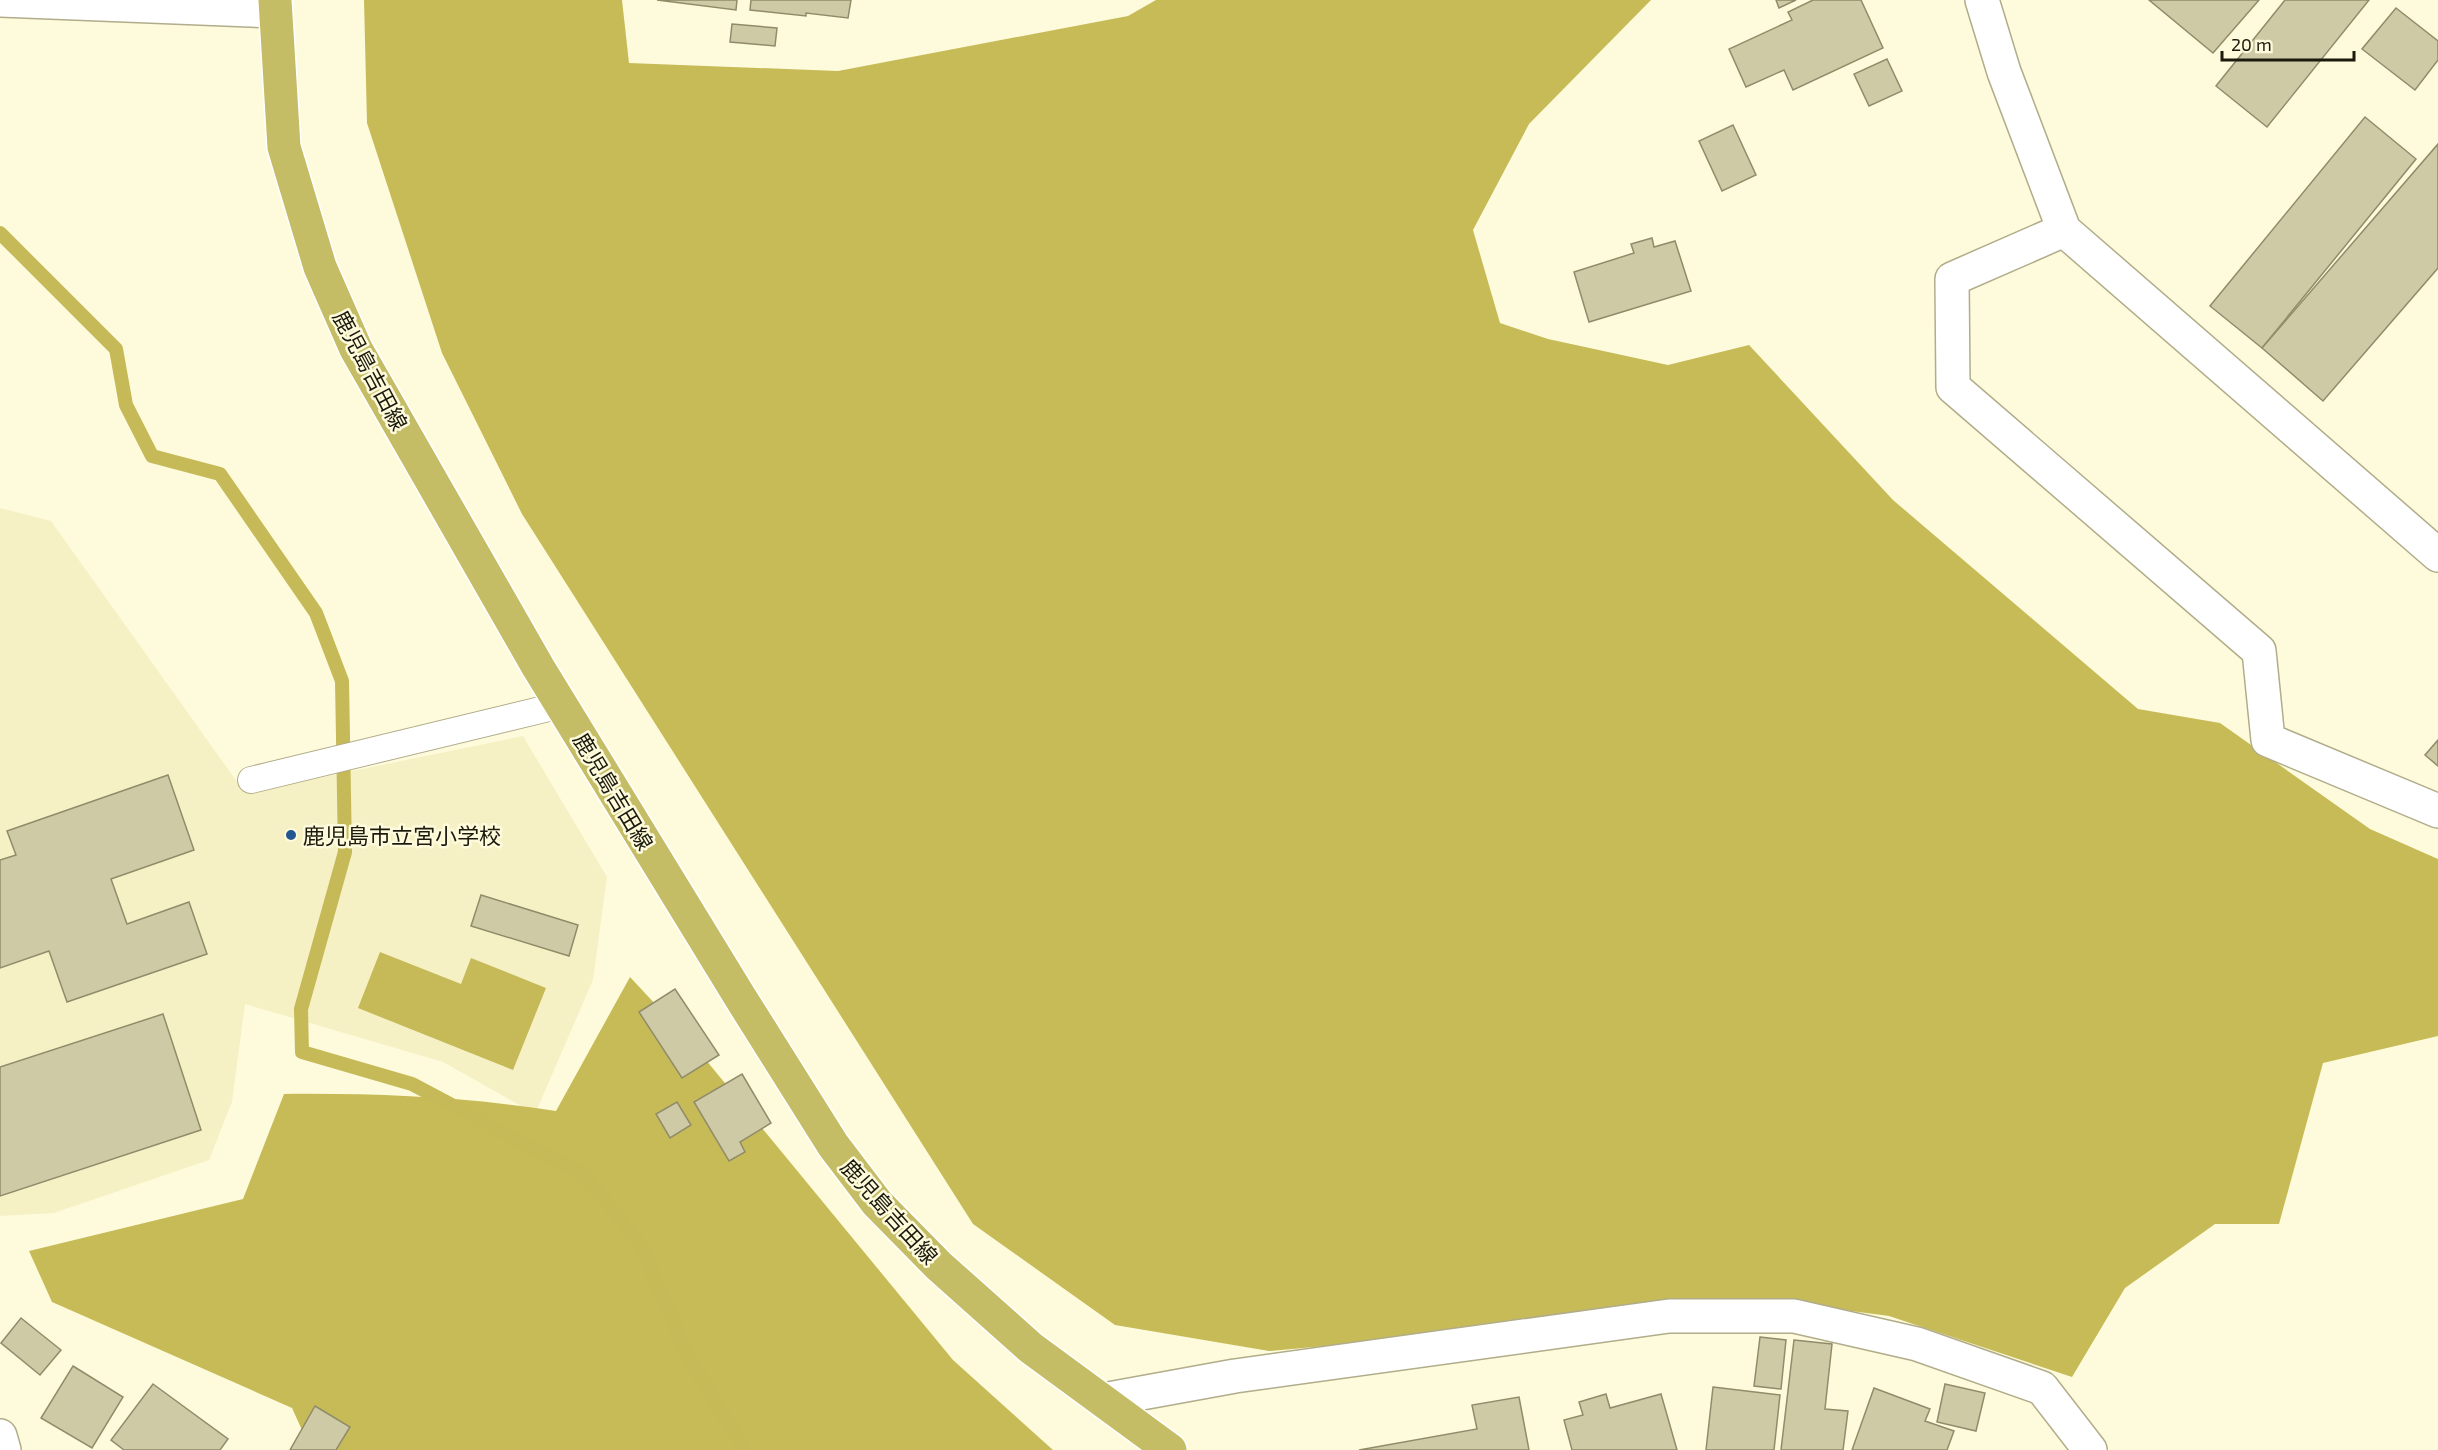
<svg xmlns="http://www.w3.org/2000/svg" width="2438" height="1450" font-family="'Exo 2','Noto Sans JP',sans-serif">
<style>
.built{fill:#f6f1c4}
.forest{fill:#c7bb58}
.water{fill:#c6b957}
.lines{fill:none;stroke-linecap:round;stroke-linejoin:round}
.stream{stroke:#c6b957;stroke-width:14}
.building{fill:#cecaa6;stroke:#908c6a;stroke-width:1.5}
.lane-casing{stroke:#b1ac89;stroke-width:28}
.street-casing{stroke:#b1ac89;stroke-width:36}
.primary-casing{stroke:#fff;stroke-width:36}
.lane{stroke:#fff;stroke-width:26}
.street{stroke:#fff;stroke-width:33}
.primary{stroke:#c5bc66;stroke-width:33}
.poi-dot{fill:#215890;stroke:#fefbdd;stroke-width:2}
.labels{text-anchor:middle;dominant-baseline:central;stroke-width:5;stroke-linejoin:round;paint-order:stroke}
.street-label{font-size:22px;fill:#1c1a0d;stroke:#fefbdd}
.poi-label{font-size:22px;fill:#1c1a0d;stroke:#fefbdd;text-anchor:start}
</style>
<rect width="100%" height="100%" fill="#fefbdd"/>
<polygon class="built" points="0,508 51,521 245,793 523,736 607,877 593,980 535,1114 443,1062 245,1004 232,1102 209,1160 54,1213 0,1216"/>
<g class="forest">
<polygon points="364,0 622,0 629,63 838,71 1128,16 1156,0 1651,0 1529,124 1473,230 1500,323 1548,339 1668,365 1749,345 1893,500 2138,709 2220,723 2370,829 2438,859 2438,1036 2323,1063 2279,1224 2215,1224 2125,1288 2072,1377 1889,1316 1754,1298 1457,1334 1269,1351 1115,1325 973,1224 522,514 442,353 367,123"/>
<path d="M630 977 696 1048 953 1360 1053 1450H311L292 1408 52 1302 29 1251 243 1199 284 1094C374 1093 467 1097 556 1111Z"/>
</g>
<polygon class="water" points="380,952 461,984 471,958 546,988 513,1070 358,1008"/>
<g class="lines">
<polyline class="stream" points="0,233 116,349 126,405 152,456 220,474 316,613 342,681 345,852 301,1009 302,1052 412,1084 584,1175 639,1242 688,1356 745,1450"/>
</g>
<g class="building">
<polygon points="657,0 737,0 736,10"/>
<polygon points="751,0 851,0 848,18 806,13 806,16 750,10"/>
<polygon points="1776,0 1796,0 1779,8"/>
<polygon points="1813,0 1861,0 1883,48 1793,90 1784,70 1746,87 1729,49 1792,20 1788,12"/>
<polygon points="2149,0 2259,0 2213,53"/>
<polygon points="2285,0 2369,0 2267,127 2216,86"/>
<polygon points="2396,8 2438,41 2438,60 2415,90 2362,49"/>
<polygon points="732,24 777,28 775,46 730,42"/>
<polygon points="1887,59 1902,91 1869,106 1854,74"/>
<polygon points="2365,117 2416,159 2262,348 2210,306"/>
<polygon points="1733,125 1756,175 1722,191 1699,141"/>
<polygon points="2438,144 2438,268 2323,401 2262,348"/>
<polygon points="1652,238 1654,247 1675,241 1691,291 1589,322 1574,272 1634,253 1631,244"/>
<polygon points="2438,740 2438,766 2425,755"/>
<polygon points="168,775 194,850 111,879 127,924 189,902 207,954 67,1002 49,951 0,968 0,860 16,855 7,831"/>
<polygon points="481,895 578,925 569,956 471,926"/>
<polygon points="675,989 719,1055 682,1078 639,1012"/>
<polygon points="163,1014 201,1130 0,1196 0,1067"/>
<polygon points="742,1074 771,1123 740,1142 745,1152 729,1161 694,1102"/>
<polygon points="677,1102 691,1125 670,1138 656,1114"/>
<polygon points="21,1318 61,1350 40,1375 1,1343"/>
<polygon points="1760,1337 1786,1340 1781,1389 1754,1386"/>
<polygon points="1794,1340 1832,1344 1825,1409 1848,1411 1843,1450 1781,1450"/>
<polygon points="73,1366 123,1397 92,1448 41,1418"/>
<polygon points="153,1384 228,1439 220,1450 124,1450 111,1440"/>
<polygon points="1945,1384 1985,1393 1976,1431 1937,1422"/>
<polygon points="1713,1387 1780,1395 1774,1450 1706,1450"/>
<polygon points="1874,1388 1930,1409 1925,1421 1954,1431 1947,1450 1852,1450"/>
<polygon points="1606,1394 1610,1408 1661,1394 1677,1450 1572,1450 1564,1420 1583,1415 1579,1402"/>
<polygon points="1519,1397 1529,1450 1359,1450 1477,1429 1472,1405"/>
<polygon points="315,1406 350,1427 336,1450 290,1450"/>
</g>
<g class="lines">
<g class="lane-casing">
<polyline id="lane" points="251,780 561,705"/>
</g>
<g class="street-casing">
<g id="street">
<polyline points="0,0 274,11"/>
<polyline points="1982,0 2004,72 2064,230 2438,555"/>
<polyline points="2064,230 1952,279 1953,387 2259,651 2268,740 2438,811"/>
<polyline points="1103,1400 1235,1376 1669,1316 1794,1316 1917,1344 2042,1388 2090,1450"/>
<polyline points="0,1436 4,1450"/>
</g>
</g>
<g class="primary-casing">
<polyline id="primary" points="275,0 284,147 320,267 356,349 538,667 740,997 833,1145 877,1203 939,1266 1031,1348 1170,1450"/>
</g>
<use href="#lane" class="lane"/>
<use href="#street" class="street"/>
<use href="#primary" class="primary"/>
</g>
<circle class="poi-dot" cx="291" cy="835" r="6"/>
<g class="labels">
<g class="street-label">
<text transform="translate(371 370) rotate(62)">鹿児島吉田線</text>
<text transform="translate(614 791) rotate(59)">鹿児島吉田線</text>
<text transform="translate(890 1211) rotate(48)">鹿児島吉田線</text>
</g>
<g class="poi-label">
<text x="303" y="835">鹿児島市立宮小学校</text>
</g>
</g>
<path d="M2222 51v9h132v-9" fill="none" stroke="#1c1a0d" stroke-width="3"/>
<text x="2231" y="51" font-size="18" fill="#1c1a0d" stroke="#fefbdd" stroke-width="4.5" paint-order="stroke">20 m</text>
</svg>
